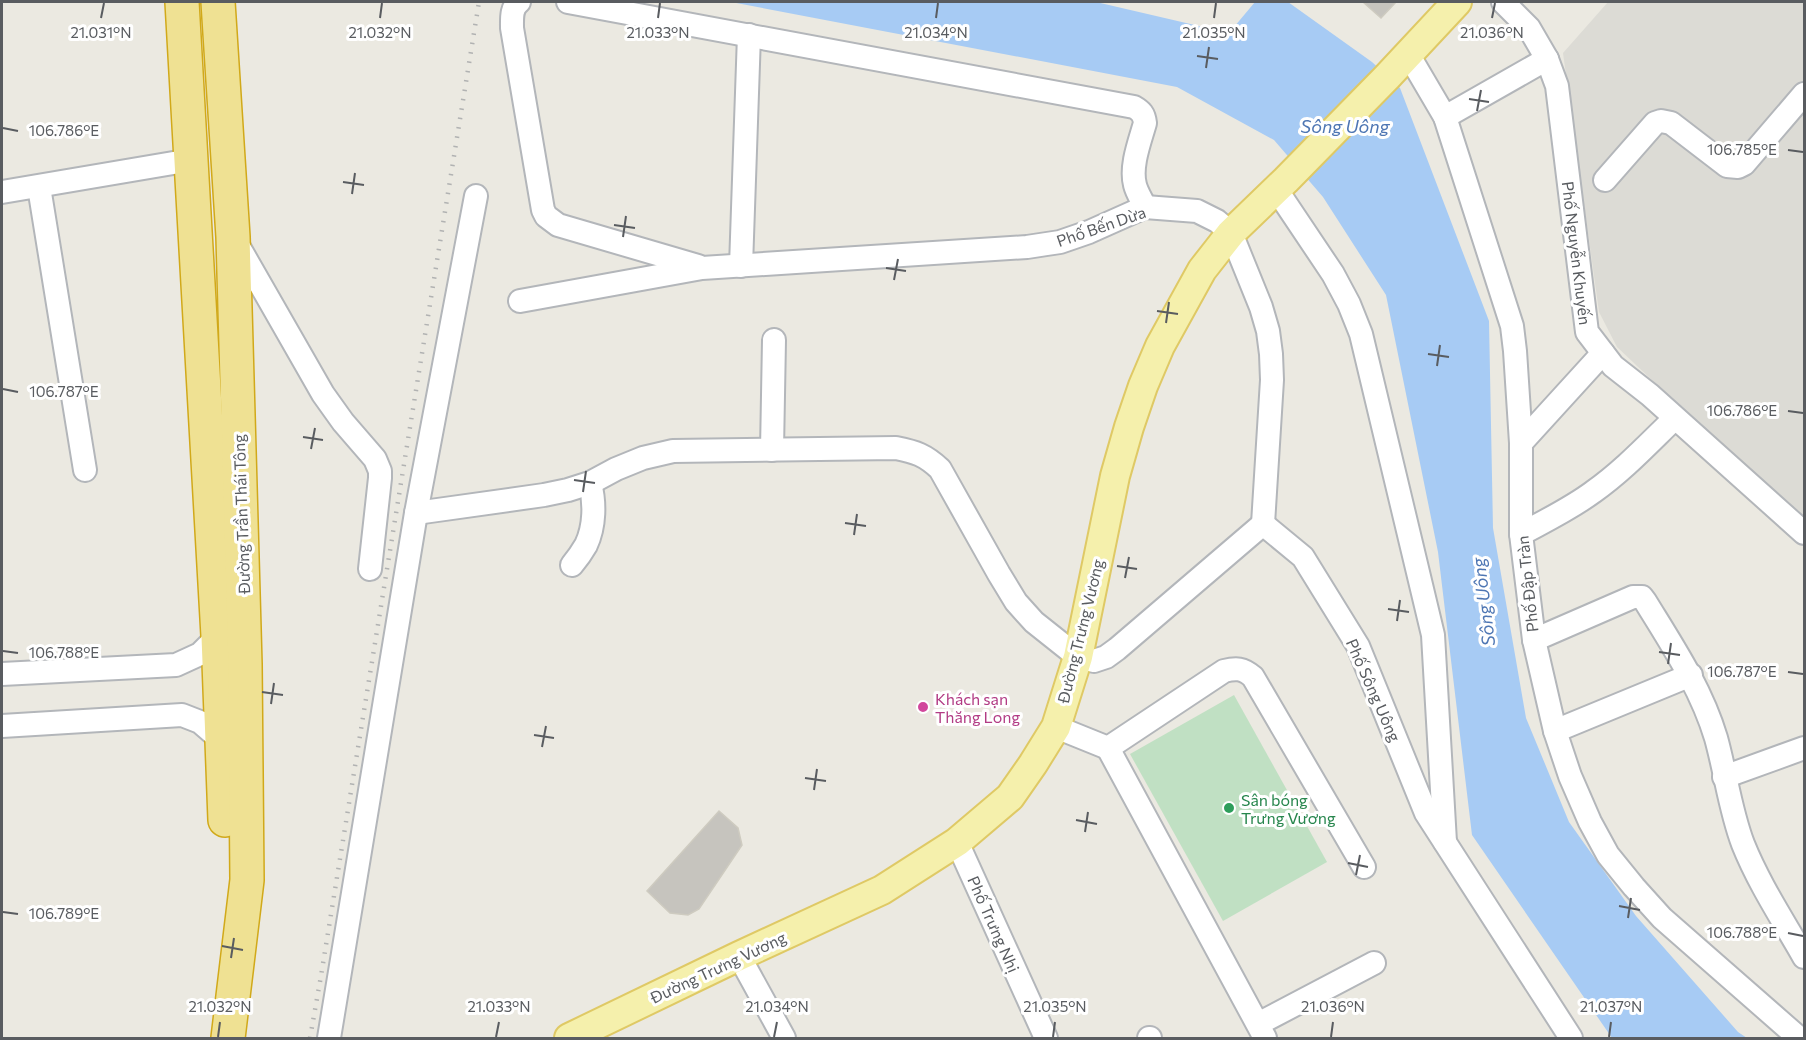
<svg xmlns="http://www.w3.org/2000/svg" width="1806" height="1040" font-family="Commissioner,sans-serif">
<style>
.industrial{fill:#dcdbd5}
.green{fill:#c0e0c3}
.water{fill:#a7cbf4}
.building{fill:#c6c4be;stroke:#cecbc0;stroke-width:1.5}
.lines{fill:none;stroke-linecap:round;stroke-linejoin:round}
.minor-casing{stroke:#b3b6ba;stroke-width:26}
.major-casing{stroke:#dfc965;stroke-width:32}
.highway-casing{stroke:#d1a91a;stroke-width:36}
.minor{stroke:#fff;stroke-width:22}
.major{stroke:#f5f0ac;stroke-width:28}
.highway{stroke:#efe193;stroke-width:33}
.rail{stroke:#b1b2b2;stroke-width:4.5;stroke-dasharray:1.5 8;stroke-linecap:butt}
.ticks{fill:none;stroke:#595c60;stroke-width:2}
.hotel-dot{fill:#d1479c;stroke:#fff;stroke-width:2}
.leisure-dot{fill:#2e9e5b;stroke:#fff;stroke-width:2}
.labels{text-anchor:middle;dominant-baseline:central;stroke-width:6;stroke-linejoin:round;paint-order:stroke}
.street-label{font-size:16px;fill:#595c60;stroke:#fff}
.hotel-label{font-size:16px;fill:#b23c85;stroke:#fff;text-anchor:start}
.leisure-label{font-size:16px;fill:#27864d;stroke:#fff;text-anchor:start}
.water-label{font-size:18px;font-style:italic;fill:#4e76b3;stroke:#fff}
.ticks-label{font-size:15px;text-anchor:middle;fill:#595c60;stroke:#fff;stroke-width:6;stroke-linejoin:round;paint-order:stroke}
</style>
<rect width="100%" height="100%" fill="#ebe9e1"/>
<polygon class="industrial" points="1608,2 1804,2 1804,524 1617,347 1599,312 1563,53"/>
<polygon class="green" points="1234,695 1327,862 1223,921 1130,754"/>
<polygon class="water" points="731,2 1096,2 1229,33 1255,2 1288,2 1372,62 1400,88 1489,321 1493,528 1526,718 1569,822 1636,916 1738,1032 1747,1038 1612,1038 1472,835 1438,552 1386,295 1323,197 1274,140 1177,87"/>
<g class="building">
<polygon points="1363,2 1396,2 1381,18"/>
<polygon points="719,811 738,828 742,845 699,909 688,915 670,913 647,891"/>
</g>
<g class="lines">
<g class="minor-casing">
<g id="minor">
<path d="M519 2C511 8 512 18 512 28L543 210 546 216 558 225 698 266"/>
<path d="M568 2 1134 107C1141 111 1144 114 1145 123 1140 141 1130 166 1135 185 1137 193 1142 200 1145 207"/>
<polyline points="1503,2 1529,28 1547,59 1557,86 1587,332 1613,366 1650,395 1804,533"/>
<polyline points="1408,54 1445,117 1512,326 1515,351 1521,443 1521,534 1534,640 1555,731 1570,776 1590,822 1608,855 1634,887 1662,918 1799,1038"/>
<polyline points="1445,117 1547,59"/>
<polyline points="1605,180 1655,123 1661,121 1671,123 1727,166 1738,167 1744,164 1804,94"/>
<polyline points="39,187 85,470"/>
<polyline points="1276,189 1333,274 1349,304 1361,334 1433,635 1445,842"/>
<polyline points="2,192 191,160"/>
<polyline points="236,242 323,394 343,422 375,459 380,471 380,478 370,569"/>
<polyline points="741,266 749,35"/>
<polyline points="520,301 702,268 1027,247 1060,242 1089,232 1145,207 1197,211 1217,221 1231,233 1261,307 1268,331 1271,354 1272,380 1263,524"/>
<polyline points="1521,443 1603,353"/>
<polyline points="772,450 774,340"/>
<path d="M416 513 544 495 568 490 590 483 616 469 643 458 673 451 896 448C916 452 925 455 940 469L999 574 1016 602 1034 622 1078 657 1094 661 1106 657 1117 649 1263 524 1303 557 1358 646 1426 813 1571 1038"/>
<path d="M1521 534C1545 521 1570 509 1593 492 1623 471 1649 443 1675 418"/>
<path d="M572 565C577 559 582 552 586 545 595 526 595 502 590 483"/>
<path d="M1534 640 1633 597H1642L1645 601C1672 645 1701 688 1716 738 1726 774 1730 810 1743 844 1759 884 1783 920 1804 957"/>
<polyline points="2,674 176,665 200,654 218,636"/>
<polyline points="2,726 182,715 200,722 222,741"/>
<path d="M1056 727 1108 748 1224 671C1236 668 1243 668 1253 677L1364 867"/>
<polyline points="1555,731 1691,675"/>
<polyline points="1108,748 1265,1038"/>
<polyline points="1724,777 1804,748"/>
<polyline points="957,842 1046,1038"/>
<polyline points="739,956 784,1038"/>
<polyline points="1258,1024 1374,963"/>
<polyline points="329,1038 416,513 476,196"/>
<polyline points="1149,1038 1150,1038"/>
</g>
</g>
<g class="major-casing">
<polyline id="major" points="569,1038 739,956 882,890 957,842 1010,797 1033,764 1056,727 1078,657 1115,476 1129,427 1143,386 1160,346 1202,270 1231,233 1286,180 1387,77 1457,2"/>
</g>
<g class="highway-casing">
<g id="highway">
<polyline points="182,2 218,636 225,820"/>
<polyline points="218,2 233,237 245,664 247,880 228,1038"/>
</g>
</g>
<use href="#minor" class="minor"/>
<use href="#major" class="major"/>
<use href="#highway" class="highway"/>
<polyline class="rail" points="310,1038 321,976 479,2"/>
</g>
<path class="ticks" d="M101 18 104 3M380 18 382 3M658 18 660 3M936 18 938 3M1214 18 1216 3M1492 18 1495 3M1197 56 1218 59M1206 68 1209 47M1469 99 1489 102M1477 111 1481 90M3 128 18 131M1788 150 1803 152M343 182 364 185M352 194 355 173M614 225 635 228M623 237 626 216M886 268 906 271M894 280 898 259M1157 311 1178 314M1166 323 1169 302M1428 354 1449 357M1437 366 1440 345M3 389 18 392M1788 411 1803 413M303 437 323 440M311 449 315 428M574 480 595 483M583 492 586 471M845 523 866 526M854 535 857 514M1117 566 1137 569M1125 578 1129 557M1388 609 1409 612M1397 621 1400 600M3 651 18 653M1659 652 1680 655M1668 664 1671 643M1788 672 1803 674M262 692 283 695M271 704 274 683M534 735 554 738M542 747 546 726M805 778 826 781M814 790 817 769M1076 820 1097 824M1085 832 1088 812M1348 863 1368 867M1356 875 1360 855M1619 906 1640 910M3 912 18 914M1628 918 1631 898M1788 933 1803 936M222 946 243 950M231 958 234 938M218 1037 220 1022M496 1037 499 1022M774 1037 777 1022M1053 1037 1055 1022M1331 1037 1333 1022M1609 1037 1611 1022"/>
<circle class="hotel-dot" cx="923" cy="707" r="6"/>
<circle class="leisure-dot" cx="1229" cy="808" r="6"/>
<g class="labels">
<g class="street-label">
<text transform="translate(1101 226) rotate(-19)">Phố Bến Dừa</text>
<text transform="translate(1577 253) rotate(83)">Phố Nguyễn Khuyến</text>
<text transform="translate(241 514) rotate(-92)">Đường Trần Thái Tông</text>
<text transform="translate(1527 584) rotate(-96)">Phố Đập Tràn</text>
<text transform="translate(1080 631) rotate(-76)">Đường Trưng Vương</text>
<text transform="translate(1374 690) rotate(66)">Phố Sông Uông</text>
<text transform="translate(994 924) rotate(66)">Phố Trưng Nhị</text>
<text transform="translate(718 967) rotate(-25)">Đường Trưng Vương</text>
</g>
<g class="hotel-label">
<text x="935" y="698">Khách sạn<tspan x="935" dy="18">Thăng Long</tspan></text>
</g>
<g class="leisure-label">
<text x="1241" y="799">Sân bóng<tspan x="1241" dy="18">Trưng Vương</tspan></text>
</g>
<g class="water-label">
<text x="1345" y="126">Sông Uông</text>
<text transform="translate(1483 602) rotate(-97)">Sông Uông</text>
</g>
</g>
<g class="ticks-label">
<text x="101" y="38">21.031°N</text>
<text x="380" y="38">21.032°N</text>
<text x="658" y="38">21.033°N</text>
<text x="936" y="38">21.034°N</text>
<text x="1214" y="38">21.035°N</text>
<text x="1492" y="38">21.036°N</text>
<text x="64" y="136">106.786°E</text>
<text x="1742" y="155">106.785°E</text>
<text x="64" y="397">106.787°E</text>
<text x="1742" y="416">106.786°E</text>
<text x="64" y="658">106.788°E</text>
<text x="1742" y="677">106.787°E</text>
<text x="64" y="919">106.789°E</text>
<text x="1742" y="938">106.788°E</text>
<text x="220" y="1012">21.032°N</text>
<text x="499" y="1012">21.033°N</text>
<text x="777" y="1012">21.034°N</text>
<text x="1055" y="1012">21.035°N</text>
<text x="1333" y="1012">21.036°N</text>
<text x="1611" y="1012">21.037°N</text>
</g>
<rect width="1806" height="1040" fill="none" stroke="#595c60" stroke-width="6"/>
</svg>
